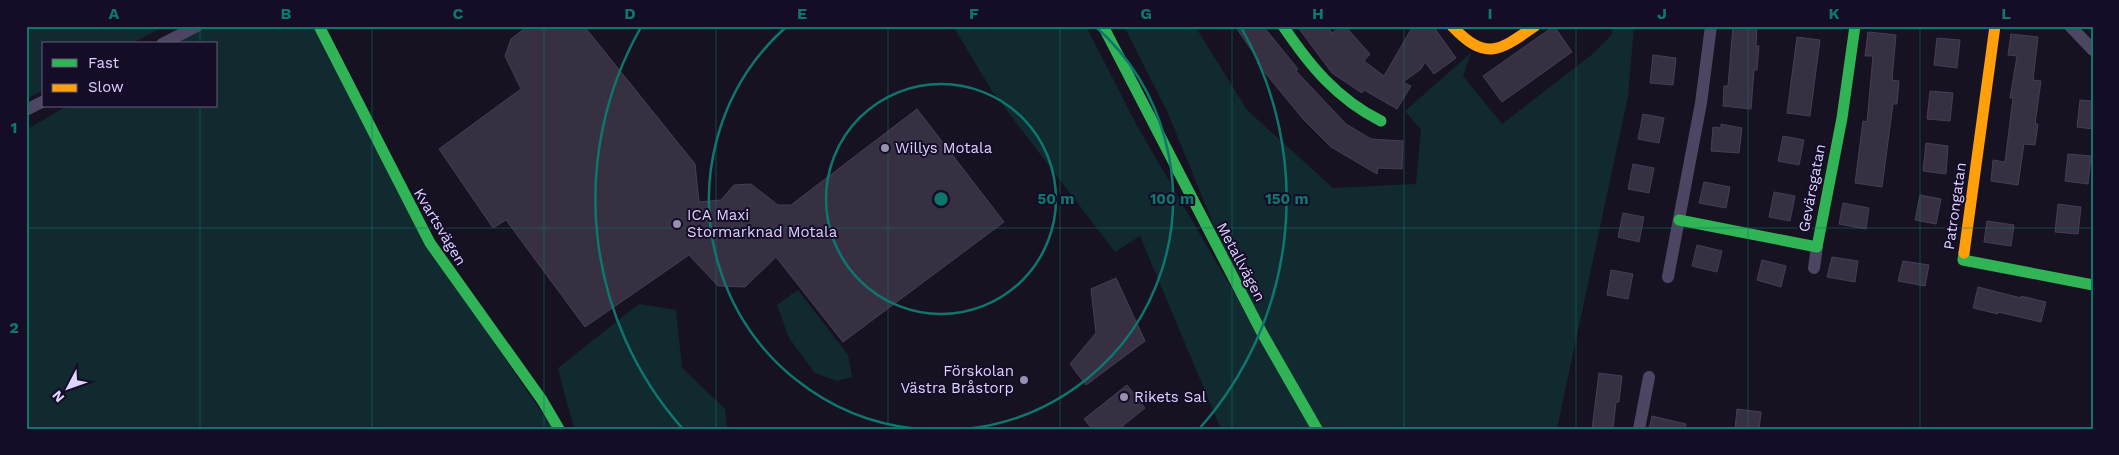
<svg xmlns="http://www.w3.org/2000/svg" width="2119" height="455" font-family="'Work Sans',sans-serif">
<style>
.green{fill:#102a30}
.building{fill:#373043;stroke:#453d56}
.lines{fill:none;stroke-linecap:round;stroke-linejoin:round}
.street{stroke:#4c4663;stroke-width:12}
.fast{stroke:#30b455;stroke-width:11}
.slow{stroke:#ff9f0a;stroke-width:11}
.grid{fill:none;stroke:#0f766e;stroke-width:1;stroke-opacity:0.55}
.ring{fill:none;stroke:#0f766e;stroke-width:2.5}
.poi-dot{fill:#998fb1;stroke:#150c27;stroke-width:2}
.labels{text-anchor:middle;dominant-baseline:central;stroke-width:4;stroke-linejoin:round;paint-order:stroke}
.poi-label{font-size:15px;fill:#dfd3ff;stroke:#150c27;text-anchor:start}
.street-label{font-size:15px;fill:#dfd3ff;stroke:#150c27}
.centre{fill:#0f766e;stroke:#150c27;stroke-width:2.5}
.ring-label{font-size:15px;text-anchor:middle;font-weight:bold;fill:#0f766e;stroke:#150c27;stroke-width:4;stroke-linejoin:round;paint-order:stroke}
.neatline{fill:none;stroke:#0f766e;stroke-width:2}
.grid-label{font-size:16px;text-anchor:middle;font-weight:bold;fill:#0f766e}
</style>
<rect width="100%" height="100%" fill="#171221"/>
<g class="green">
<polygon points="26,26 164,26 131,44 44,44 44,90 26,99"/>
<polygon points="205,26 318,26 433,253 553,429 26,429 26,130 67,106 216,106 216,44 175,44"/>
<polygon points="953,26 1086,26 1136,124 1258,334 1168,113 1124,26 1195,26 1247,110 1333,188 1416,184 1421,130 1405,111 1471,53 1463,76 1502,124 1594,53 1612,34 1613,26 1634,26 1628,96 1557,429 1221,429 1140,236 1115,252 992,91"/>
<polygon points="798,290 848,355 852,377 837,381 815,373 789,338 777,305"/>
<polygon points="639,304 676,310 682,368 725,409 727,429 575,429 567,404 558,368"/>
</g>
<g class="building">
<polygon points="528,26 584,26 695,164 699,202 721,200 734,185 751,184 778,205 791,205 917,109 1004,222 843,342 776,257 745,287 718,286 689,255 585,327 506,220 493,228 439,149 521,89 505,56 511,39"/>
<polygon points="1235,26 1263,26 1298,69 1296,71 1346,124 1371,139 1403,141 1402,169 1378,168 1377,174 1331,147 1303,119 1257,63 1259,61"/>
<polygon points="1297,26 1327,26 1332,33 1341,26 1345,26 1370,54 1364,61 1384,76 1413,26 1433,26 1456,58 1434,74 1425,62 1421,69 1403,82 1411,86 1397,109 1364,90 1362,93 1332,73"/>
<polygon points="1554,26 1572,52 1502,102 1483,76"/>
<polygon points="1733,26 1757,26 1756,46 1759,46 1757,70 1754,70 1751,109 1723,106 1724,86 1728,86"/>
<polygon points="1868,32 1896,35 1892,80 1899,81 1897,104 1893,104 1882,187 1855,183 1863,121 1867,122 1873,56 1865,56"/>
<polygon points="2011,34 2038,37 2033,80 2041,81 2035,124 2038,124 2035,145 2024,144 2018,185 1991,181 1993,160 2005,162 2013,98 2010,98 2017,56 2008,55"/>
<polygon points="1797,37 1820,40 1810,116 1787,113"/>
<polygon points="1937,38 1960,40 1957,68 1934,65"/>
<polygon points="1653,55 1676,58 1673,85 1650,83"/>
<polygon points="1930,91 1953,93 1950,121 1927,119"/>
<polygon points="2080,100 2093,101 2093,129 2077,127"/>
<polygon points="1643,114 1664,118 1659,143 1638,139"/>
<polygon points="1721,124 1742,128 1739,153 1711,151 1713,127 1721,128"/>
<polygon points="1783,136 1804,140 1799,165 1778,161"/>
<polygon points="1926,143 1948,146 1946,174 1923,171"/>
<polygon points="2068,154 2091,156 2088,184 2065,181"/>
<polygon points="1633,164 1654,168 1649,193 1628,189"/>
<polygon points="1704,182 1730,187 1726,208 1699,203"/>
<polygon points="1774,192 1795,196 1790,221 1769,217"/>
<polygon points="1920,195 1941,199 1936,224 1915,220"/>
<polygon points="1843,203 1869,208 1866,229 1839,224"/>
<polygon points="2058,204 2081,207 2078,234 2055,232"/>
<polygon points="1623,213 1644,217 1639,242 1618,237"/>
<polygon points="1987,221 2014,225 2011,246 1984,242"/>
<polygon points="1697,245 1722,251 1717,272 1692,266"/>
<polygon points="1832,257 1858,261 1855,282 1827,277"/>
<polygon points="1762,260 1786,266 1781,287 1757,280"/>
<polygon points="1903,261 1929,265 1925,286 1898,281"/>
<polygon points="1611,270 1633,274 1628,299 1607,295"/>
<polygon points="1116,278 1145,341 1086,385 1070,364 1096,333 1091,289"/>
<polygon points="1978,287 2021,298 2021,296 2046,302 2041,322 1998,312 1998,314 1973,308"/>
<polygon points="1599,373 1622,376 1619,402 1616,402 1613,429 1592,429"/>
<polygon points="1127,385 1145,408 1119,429 1092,429 1084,419"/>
<polygon points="1737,409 1761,412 1759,429 1735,429"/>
<polygon points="1652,416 1686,424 1685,429 1649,429"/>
</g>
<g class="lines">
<g class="street">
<polyline points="2070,26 2093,50"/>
<polyline points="162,44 197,26"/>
<polyline points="26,110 44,101"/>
<polyline points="1814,268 1817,247"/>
<polyline points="1668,277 1701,103 1711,26"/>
<polyline points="1639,429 1649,377"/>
</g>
<g class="fast">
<polyline points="319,26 430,243 542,400 559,429"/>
<polyline points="1103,26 1262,333 1317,429"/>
<path d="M1283 26C1310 66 1337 99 1381 121"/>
<polyline points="1679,220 1817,247 1842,118 1855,26"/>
<polyline points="1964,253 1963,260 2093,285"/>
</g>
<g class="slow">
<path d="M1452 26C1486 62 1499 51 1535 26"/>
<polyline points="1964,253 1995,26"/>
</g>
</g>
<path class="grid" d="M200 26V44M372 26V429M544 26V429M716 26V429M888 26V429M1060 26V429M1232 26V429M1404 26V429M1576 26V429M1748 26V429M1920 26V429M200 106V429M26 228H2093"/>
<g class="ring">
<circle cx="941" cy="199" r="115"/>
<path d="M917 429A231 231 0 0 1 786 27M1096 27A231 231 0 0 1 965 429"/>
<path d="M682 428A346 346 0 0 1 640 29M1242 29A346 346 0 0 1 1200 428"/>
</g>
<g class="poi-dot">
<circle cx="885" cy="148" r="5"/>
<circle cx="677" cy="224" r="5"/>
<circle cx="1024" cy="380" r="5"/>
<circle cx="1124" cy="397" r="5"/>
</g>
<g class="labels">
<g class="poi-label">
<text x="895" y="148">Willys Motala</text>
<text x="687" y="215">ICA Maxi<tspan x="687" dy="17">Stormarknad Motala</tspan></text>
<text x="1014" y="371" text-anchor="end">Förskolan<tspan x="1014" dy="17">Västra Bråstorp</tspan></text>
<text x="1134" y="397">Rikets Sal</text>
</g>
<g class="street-label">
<text transform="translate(1812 188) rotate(-79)">Gevärsgatan</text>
<text transform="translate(1955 206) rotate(-82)">Patrongatan</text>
<text transform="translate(440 227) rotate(59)">Kvartsvägen</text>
<text transform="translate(1241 262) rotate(62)">Metallvägen</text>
</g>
</g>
<circle cx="941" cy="199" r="8" class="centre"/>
<g class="ring-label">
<text x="1056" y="204">50 m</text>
<text x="1172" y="204">100 m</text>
<text x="1287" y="204">150 m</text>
</g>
<rect width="2119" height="455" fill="none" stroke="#150c27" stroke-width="55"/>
<rect x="42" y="42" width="175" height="65" fill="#150c27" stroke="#665c7d"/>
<rect x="52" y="59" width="25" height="8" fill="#30b455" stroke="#665c7d"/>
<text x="88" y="68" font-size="15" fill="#dfd3ff">Fast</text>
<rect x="52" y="84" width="25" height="8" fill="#ff9f0a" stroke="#665c7d"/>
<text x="88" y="92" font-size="15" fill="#dfd3ff">Slow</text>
<g transform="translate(68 388) rotate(229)" stroke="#150c27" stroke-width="4" paint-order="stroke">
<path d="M0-4L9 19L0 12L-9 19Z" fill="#dfd3ff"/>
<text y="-8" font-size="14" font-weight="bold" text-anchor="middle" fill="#dfd3ff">N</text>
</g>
<rect x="28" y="28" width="2064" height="400" class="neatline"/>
<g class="grid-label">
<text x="114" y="19">A</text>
<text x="286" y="19">B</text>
<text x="458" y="19">C</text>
<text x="630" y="19">D</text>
<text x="802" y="19">E</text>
<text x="974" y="19">F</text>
<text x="1146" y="19">G</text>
<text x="1318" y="19">H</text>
<text x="1490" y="19">I</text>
<text x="1662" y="19">J</text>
<text x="1834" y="19">K</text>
<text x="2006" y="19">L</text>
<text x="14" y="133">1</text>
<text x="14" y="333">2</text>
</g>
</svg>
